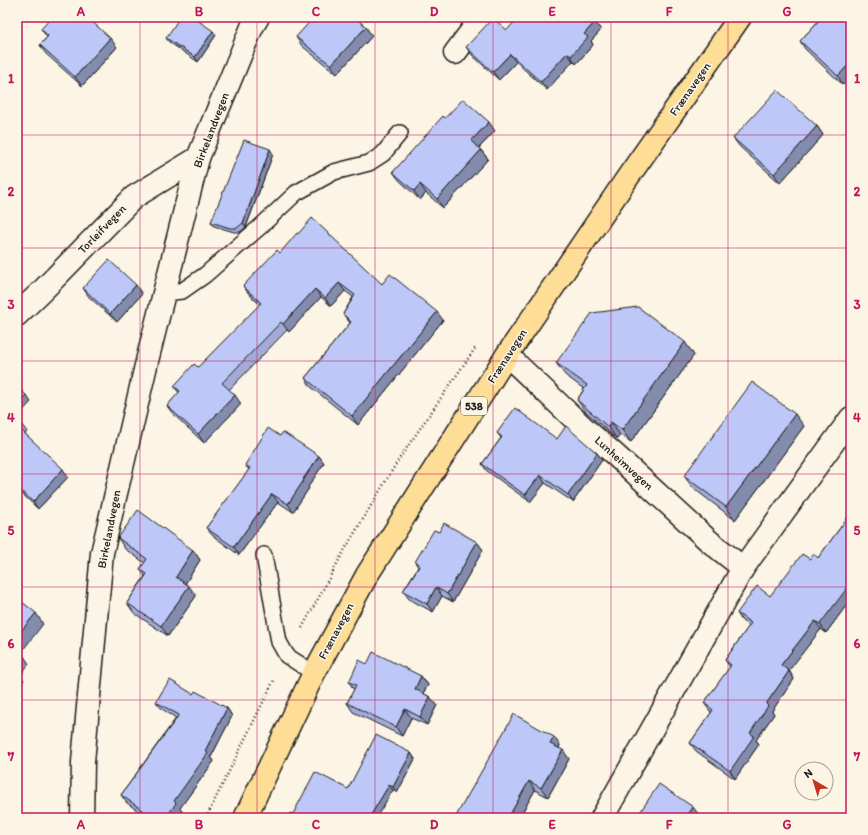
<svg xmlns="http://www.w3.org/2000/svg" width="868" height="835" font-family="Itim,sans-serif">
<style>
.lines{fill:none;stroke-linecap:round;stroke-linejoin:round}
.lane-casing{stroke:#1c1c1c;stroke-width:18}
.street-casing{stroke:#1c1c1c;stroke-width:25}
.primary-casing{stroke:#1c1c1c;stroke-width:25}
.path{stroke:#1c1c1c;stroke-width:2.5;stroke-dasharray:1 3;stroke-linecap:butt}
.lane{stroke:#fcf5e5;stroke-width:15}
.street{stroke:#fcf5e5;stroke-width:22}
.primary{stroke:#fedd96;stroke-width:22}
.wall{fill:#a3acd6;stroke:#1c1c1c}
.shaded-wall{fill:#848cae;stroke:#1c1c1c}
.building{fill:#bdc8f9;stroke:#1c1c1c}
.grid{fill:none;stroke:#c2185b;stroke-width:1;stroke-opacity:0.55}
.labels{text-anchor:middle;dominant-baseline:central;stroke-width:3;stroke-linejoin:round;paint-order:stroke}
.shield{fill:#fcf5e5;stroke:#5f5d58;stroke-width:1}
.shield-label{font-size:11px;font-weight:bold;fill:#1c1c1c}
.street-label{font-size:12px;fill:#1c1c1c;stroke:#fcf5e5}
.neatline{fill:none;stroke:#c2185b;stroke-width:1.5}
.grid-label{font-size:13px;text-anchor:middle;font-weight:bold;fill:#c2185b}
</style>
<rect width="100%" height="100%" fill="#fcf5e5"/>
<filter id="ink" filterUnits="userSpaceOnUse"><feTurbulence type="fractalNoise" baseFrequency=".025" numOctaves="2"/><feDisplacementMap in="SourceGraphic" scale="8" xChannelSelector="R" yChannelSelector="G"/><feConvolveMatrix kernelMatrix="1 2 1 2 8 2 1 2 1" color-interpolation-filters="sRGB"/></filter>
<g filter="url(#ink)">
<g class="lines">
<g class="lane-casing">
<g id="lane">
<polyline points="164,293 182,291 205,275 261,226 296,193 334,172 369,163 383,154 400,133"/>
<polyline points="264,555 279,642 287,656 314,673"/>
</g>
</g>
<g class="street-casing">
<g id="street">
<polyline points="455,53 482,17"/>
<polyline points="17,315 43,290 134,197 198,158"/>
<polyline points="507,355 585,429 612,452 709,541 743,568"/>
<polyline points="82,818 83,762 102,553 148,357 198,158 252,27 258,17"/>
<polyline points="602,818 743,568 851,418"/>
</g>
</g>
<g class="primary-casing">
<polyline id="primary" points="245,818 314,673 367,575 507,355 628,177 740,17"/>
</g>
<g class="path">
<polyline points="302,628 345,549 399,459 476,347"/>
<polyline points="206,818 275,678"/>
</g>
<use href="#lane" class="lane"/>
<use href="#street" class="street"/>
<use href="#primary" class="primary"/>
</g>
<g class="wall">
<polygon points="822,17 843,85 805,49 800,41"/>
<polygon points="595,22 601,30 591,41 593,45 576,64 573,61 547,90 516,62 499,80 472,55 466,47 507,30"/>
<polygon points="41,29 117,47 82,86 46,54 40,45 47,37"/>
<polygon points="216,35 198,62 169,42 166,38"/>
<polygon points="372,36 337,74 302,46 296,37"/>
<polygon points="445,118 495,131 479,148 488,159 443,208 426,193 420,200 399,180 393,172"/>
<polygon points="817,126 823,135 780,183 740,147 733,138"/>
<polygon points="273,154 246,227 240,232 234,232 214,226 211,222"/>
<polygon points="280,253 382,284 443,320 358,425 311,387 305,378 350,323 343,314 353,297 345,291 331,306 321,297 289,332 287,330 229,390 241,404 204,443 173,414 167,406 179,393 174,386 198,367 260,305 249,294 243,286"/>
<polygon points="83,288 142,294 117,322 89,297"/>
<polygon points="694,355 631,442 620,435 617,439 586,412 577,400 584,389 565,375 556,363"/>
<polygon points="17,374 21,380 17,384"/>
<polygon points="17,420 22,425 27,432 25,434 68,477 38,509 17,489"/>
<polygon points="804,426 735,520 693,488 684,476"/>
<polygon points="497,433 557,439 597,453 602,460 573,502 545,483 530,502 487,471 482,464 501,438"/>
<polygon points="280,436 319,456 324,463 308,487 309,488 293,512 278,502 239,555 212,535 206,528 249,470 245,465"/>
<polygon points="851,513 851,599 826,633 821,629 789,670 794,679 772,711 774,714 756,740 759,744 735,779 696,751 690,743 711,713 710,711 704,703 730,667 725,660 749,626 742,621 737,613 770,596 810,559 818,558"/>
<polygon points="439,532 477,542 483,550 453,602 442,596 433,612 409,599 403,591 418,567 415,562"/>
<polygon points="118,538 193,550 200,560 185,584 196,596 168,636 134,613 127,603 145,576 140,569 145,563 125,549"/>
<polygon points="367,664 421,676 428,685 423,693 430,697 437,705 427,725 411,718 402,736 353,712 347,703 354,690 349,682"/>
<polygon points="193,694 227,708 232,716 211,757 214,761 180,808 182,811 176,818 148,818 127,803 121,795 176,718 162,709 156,702"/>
<polygon points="560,745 559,748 569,759 548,797 535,790 519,818 455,818"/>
<polygon points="411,753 415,759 397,793 393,790 293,814 348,789"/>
</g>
<g class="shaded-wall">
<polygon points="595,22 601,30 591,41 593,45 576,64 571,56 584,34"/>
<polygon points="366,27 372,36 337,74 331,65"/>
<polygon points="213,31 216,35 198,62 195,57"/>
<polygon points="110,38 117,47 82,86 75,77"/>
<polygon points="567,53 573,61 547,90 541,82"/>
<polygon points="510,54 516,62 499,80 493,72"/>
<polygon points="851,62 851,76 843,85 838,76"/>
<polygon points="489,122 495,131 477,150 471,141"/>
<polygon points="817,126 823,135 780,183 774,174"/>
<polygon points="270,149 273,154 246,227 243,223"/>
<polygon points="481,150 488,159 443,208 437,199"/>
<polygon points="420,184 426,193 420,200 414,191"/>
<polygon points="339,283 345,291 331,306 325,298"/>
<polygon points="136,285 142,294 117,322 110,314"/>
<polygon points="315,289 321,297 289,332 283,324"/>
<polygon points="437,312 443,320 358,425 352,416"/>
<polygon points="685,342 694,355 631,442 622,430"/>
<polygon points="26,395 31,402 17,417 17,404"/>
<polygon points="235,395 241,404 204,443 198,434"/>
<polygon points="795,414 804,426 735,520 726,507"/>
<polygon points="611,422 620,435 617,439 608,427"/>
<polygon points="597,453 602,460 573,502 568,495"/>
<polygon points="319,456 324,463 308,487 309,488 293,512 288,504"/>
<polygon points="63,469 68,477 38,509 33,502"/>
<polygon points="540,475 545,483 530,502 525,495"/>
<polygon points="272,494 278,502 239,555 234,547"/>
<polygon points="477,542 483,550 453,602 447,594"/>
<polygon points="193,550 200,560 183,587 176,577"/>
<polygon points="851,572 851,599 826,633 820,624 846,579"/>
<polygon points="189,586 196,596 168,636 161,626"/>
<polygon points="436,587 442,596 433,612 427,604"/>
<polygon points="36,613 43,624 19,655 17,653 17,636"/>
<polygon points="815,621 821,629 787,673 781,665"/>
<polygon points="22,653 29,664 20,676 24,680 17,689 17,659"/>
<polygon points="789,671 794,679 772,711 774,714 756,740 759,744 735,779 730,771 766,704"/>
<polygon points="421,676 428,685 421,697 415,689"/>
<polygon points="430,697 437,705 427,725 420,717"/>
<polygon points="227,708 232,716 211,757 214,761 180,808 182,811 176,818 166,818 174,801 205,751"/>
<polygon points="405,709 411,718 402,736 396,727"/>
<polygon points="554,737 560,745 557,753 550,744"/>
<polygon points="563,750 569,759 548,797 541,788"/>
<polygon points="411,753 415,759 397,793 393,787"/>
<polygon points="529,781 535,790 519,818 508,818"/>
<polygon points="389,785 393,790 376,818 369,818"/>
<polygon points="693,807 699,815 697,818 686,818"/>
</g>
<g class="building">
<polygon points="52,17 87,17 110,38 75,77 40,45 48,36 41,29"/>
<polygon points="180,17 193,17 213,31 195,57 166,38"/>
<polygon points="314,17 355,17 366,27 331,65 296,37"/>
<polygon points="519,17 590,17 595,22 584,34 588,37 571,56 567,53 541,82 510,54 493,72 466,47 493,18 507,30"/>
<polygon points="822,17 851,17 851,62 838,76 800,41"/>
<polygon points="777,90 817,126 774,174 733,138"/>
<polygon points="463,99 489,122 471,141 481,150 437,199 420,184 414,191 393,172 443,116 445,118"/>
<polygon points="244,140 270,149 243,223 237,228 230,228 211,222"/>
<polygon points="312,218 382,284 390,274 437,312 352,416 305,378 351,322 343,314 355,295 339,283 325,298 315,289 283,324 281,322 222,383 235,395 198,434 167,406 180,391 174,386 194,364 198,367 261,303 243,286 277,250 280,253 297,233 298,234"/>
<polygon points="109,260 136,285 110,314 83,288"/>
<polygon points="638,307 685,342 622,430 611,422 608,427 577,400 587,385 556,363 592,313"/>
<polygon points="752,382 795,414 726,507 684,476"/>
<polygon points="17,386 26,395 17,404"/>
<polygon points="515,408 557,439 566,426 597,453 568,495 540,475 525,495 482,464 502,437 497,433"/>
<polygon points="17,420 22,425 19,428 63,469 33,502 17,487"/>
<polygon points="268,428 280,436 283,432 319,456 303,479 304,480 288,504 272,494 234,547 206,528 250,468 245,465"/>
<polygon points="138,510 193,550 176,577 189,586 161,626 127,603 147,574 140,569 147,559 118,538"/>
<polygon points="851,513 851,572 846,579 851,583 820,624 815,621 781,665 789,671 766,704 768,706 750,733 754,736 730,771 690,743 713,710 704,703 731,665 725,660 751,623 737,613 757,586 770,596 802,554 810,559 814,554 818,558"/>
<polygon points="444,523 477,542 447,594 436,587 427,604 403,591 420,565 415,562 434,530 439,532"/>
<polygon points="17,598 36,613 17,636"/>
<polygon points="17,649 22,653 17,659"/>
<polygon points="373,652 421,676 415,689 430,697 420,717 405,709 396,727 347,703 356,685 349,682 359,660 367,664"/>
<polygon points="170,680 193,694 195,691 227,708 205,751 208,753 174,801 176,803 166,818 154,818 121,795 179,715 156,702 163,690"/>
<polygon points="514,714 554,737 550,744 563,750 541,788 529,781 508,818 455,818"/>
<polygon points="376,735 411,753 393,787 389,785 369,818 288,818 290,813 293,814 315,772 348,789"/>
<polygon points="659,784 693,807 686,818 636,818"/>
</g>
</g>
<path class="grid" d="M140 17V818M257 17V818M375 17V818M493 17V818M611 17V818M728 17V818M17 135H851M17 248H851M17 361H851M17 474H851M17 587H851M17 700H851"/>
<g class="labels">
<rect class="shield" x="461" y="397" width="26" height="18" rx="3"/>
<g class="shield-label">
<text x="474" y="406">538</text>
</g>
<g class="street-label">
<text transform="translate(690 89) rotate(-55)">Frænavegen</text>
<text transform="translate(211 130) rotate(-69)">Birkelandvegen</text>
<text transform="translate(102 229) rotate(-46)">Torleifvegen</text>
<text transform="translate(507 356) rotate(-57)">Frænavegen</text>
<text transform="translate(624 463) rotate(42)">Lunheimvegen</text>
<text transform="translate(109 529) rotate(-79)">Birkelandvegen</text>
<text transform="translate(336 631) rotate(-62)">Frænavegen</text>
</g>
</g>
<rect width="868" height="835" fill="none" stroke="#fcf5e5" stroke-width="44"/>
<g transform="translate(814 781) rotate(322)"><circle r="19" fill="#fcf5e5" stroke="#a29e95"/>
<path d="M0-3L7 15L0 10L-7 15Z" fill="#c8321e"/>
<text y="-6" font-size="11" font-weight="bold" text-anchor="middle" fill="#1c1c1c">N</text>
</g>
<rect x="22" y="22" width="824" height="791" class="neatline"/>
<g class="grid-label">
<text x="81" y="16">A</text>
<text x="199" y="16">B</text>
<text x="316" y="16">C</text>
<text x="434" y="16">D</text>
<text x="552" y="16">E</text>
<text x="669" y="16">F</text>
<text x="787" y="16">G</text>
<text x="11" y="83">1</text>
<text x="857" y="83">1</text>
<text x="11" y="196">2</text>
<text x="857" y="196">2</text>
<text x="11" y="309">3</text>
<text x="857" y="309">3</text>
<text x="11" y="422">4</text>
<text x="857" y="422">4</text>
<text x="11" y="535">5</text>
<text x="857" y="535">5</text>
<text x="11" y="648">6</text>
<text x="857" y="648">6</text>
<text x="11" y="761">7</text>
<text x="857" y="761">7</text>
<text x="81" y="829">A</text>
<text x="199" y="829">B</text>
<text x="316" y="829">C</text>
<text x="434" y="829">D</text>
<text x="552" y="829">E</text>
<text x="669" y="829">F</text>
<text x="787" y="829">G</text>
</g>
</svg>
